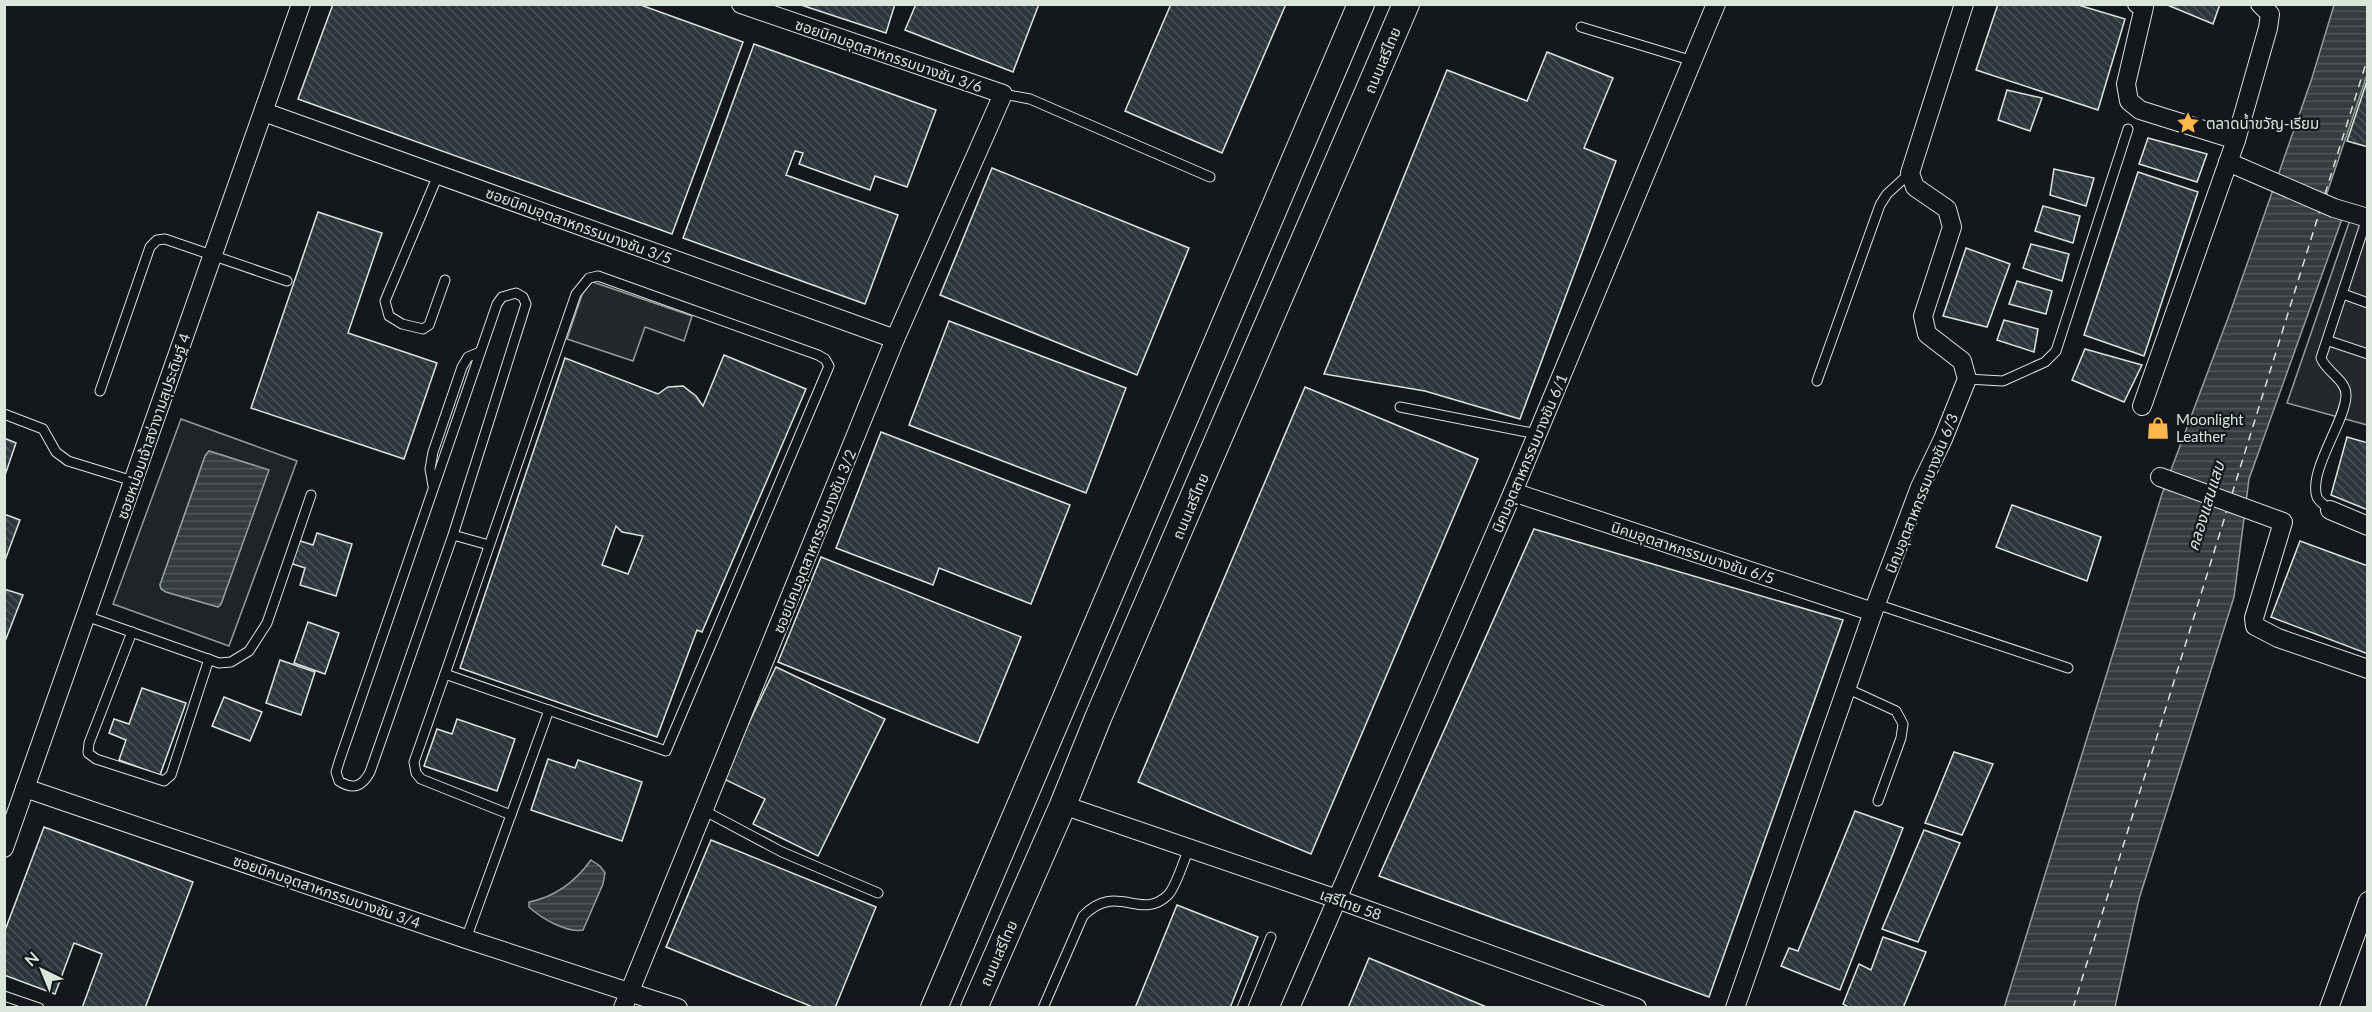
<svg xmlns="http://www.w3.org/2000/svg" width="2372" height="1012" font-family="Lato,'Noto Sans Thai',sans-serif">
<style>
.grass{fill:#202428;stroke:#939e99;stroke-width:1.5;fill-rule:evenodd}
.parking{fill:#24282b;stroke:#939e99;stroke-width:1.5}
.water{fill:url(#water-rules);stroke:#939e99;stroke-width:1.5}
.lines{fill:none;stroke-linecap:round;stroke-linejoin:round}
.ferry{stroke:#d8e6dc;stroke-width:1.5;stroke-dasharray:8 6;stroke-linecap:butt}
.building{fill:url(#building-back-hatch);stroke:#d8e6dc;stroke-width:1.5;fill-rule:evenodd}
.lane-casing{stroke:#d8e6dc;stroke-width:11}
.street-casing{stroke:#d8e6dc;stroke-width:20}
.secondary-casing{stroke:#d8e6dc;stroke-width:28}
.lane{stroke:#14181c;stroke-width:9}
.street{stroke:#14181c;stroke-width:18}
.secondary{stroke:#14181c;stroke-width:26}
.labels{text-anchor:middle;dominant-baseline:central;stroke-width:4.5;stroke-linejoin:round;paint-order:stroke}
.street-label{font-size:15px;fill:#d8e6dc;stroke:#14181c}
.poi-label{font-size:15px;fill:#d8e6dc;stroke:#14181c;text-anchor:start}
.water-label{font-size:16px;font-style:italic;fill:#d8e6dc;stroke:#14181c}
</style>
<defs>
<pattern id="water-rules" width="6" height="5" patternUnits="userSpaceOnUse" patternTransform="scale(1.5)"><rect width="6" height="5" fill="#363b3e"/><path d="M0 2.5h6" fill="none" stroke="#525759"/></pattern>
<pattern id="building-back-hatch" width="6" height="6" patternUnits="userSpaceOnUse" patternTransform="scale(1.5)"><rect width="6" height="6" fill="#2c363c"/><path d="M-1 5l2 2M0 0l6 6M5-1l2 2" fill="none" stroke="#4a5358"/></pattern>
</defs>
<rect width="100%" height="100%" fill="#14181c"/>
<path class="grass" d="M181 419 297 461 229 646 113 604ZM209 451 268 470 221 604 218 607 166 592 160 585 205 456Z"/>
<g class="parking">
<polygon points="2352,214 2367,220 2367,425 2287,403"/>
<polygon points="587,280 692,316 684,341 645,327 633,361 567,339"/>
</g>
<g class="water">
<polygon points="2334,5 2367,5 2367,75 2322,208 2343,216 2249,479 2234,597 2139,899 2115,1007 2004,1008 2162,494 2231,310 2312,78"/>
<polygon points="209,451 269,470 221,604 218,607 166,592 161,589 160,585 205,456"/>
<path d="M591 860 600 866 605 873 603 884 583 930C566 933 541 918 529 907V902C555 897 575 882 591 860Z"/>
</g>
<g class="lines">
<g class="ferry">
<polyline points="2325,194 2368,57"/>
<polyline points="2232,494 2320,210"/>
<polyline points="2073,1008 2227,510"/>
</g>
</g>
<g class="building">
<polygon points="333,4 638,4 743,42 672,234 298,99"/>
<polygon points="798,4 895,4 886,33"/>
<polygon points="916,4 1039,4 1013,72 905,30"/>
<polygon points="1171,4 1286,4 1222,153 1125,111"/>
<polygon points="1998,4 2075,4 2125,19 2098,110 1976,70"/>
<polygon points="2165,4 2220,4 2213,24"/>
<polygon points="754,44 936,110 907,187 875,176 870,190 799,164 803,153 795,151 786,175 898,215 865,304 683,238"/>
<polygon points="1547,52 1613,78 1584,148 1616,161 1520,419 1425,391 1324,374 1447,70 1527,101"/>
<polygon points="2368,78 2368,147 2347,141"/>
<polygon points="2007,90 2042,98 2030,131 1998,120"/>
<polygon points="2148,138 2207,154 2197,182 2139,164"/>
<polygon points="992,168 1189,248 1137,375 940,295"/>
<polygon points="2054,169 2094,178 2086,206 2050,195"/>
<polygon points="2138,172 2198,192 2144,356 2084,335"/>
<polygon points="2043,206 2080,216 2073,243 2035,231"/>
<polygon points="318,212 382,233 348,333 437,363 404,459 251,408"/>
<polygon points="2031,244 2069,254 2062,281 2023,268"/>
<polygon points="1966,248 2010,264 1987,327 1943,316"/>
<polygon points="2017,281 2052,291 2046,314 2009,304"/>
<polygon points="2004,320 2038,329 2034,352 1997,340"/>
<polygon points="949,321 1126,388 1086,493 909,425"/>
<polygon points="2085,349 2142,365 2124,402 2072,380"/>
<path d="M724 355 806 389 702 632 697 630 657 737 460 668 565 358 658 394 668 387 683 386 696 396 703 406ZM616 526 622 532 643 536 628 574 602 565Z"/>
<polygon points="1305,387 1478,459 1311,854 1138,782"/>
<polygon points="881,432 1070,505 1031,604 939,568 933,585 836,548"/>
<polygon points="2347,437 2368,443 2368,510 2331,495"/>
<polygon points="4,438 16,443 4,478"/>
<polygon points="2012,505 2101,537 2087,581 1996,547"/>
<polygon points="4,514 20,520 4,563"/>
<polygon points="1534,529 1843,620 1709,997 1379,876"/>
<polygon points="317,533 352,544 336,596 300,585 305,568 290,563 297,540 313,545"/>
<polygon points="2300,541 2368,566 2368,654 2271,617"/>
<polygon points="821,557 1021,637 978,743 778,662"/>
<polygon points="4,589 23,595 4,644"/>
<polygon points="308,622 339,633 325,674 294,663"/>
<polygon points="280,660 315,672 301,715 266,703"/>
<polygon points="776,667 885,719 818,856 753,824 765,799 722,778"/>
<polygon points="142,688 186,703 160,775 119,760 126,740 109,733 114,719 129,724"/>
<polygon points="224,697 262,712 250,741 212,726"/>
<polygon points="457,719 515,739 497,791 424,766 437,729 452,734"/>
<polygon points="1954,752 1993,764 1962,835 1925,823"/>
<polygon points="548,759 575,768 578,760 642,782 622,841 531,810"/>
<polygon points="1855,811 1903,828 1840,990 1781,966 1789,948 1798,951"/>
<polygon points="44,827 193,882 145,1008 82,1008 102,954 74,943 55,994 4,975 4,933"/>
<polygon points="1924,830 1960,843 1918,942 1882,929"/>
<polygon points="711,840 876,907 835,1008 815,1008 666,947"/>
<polygon points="1177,905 1258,937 1230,1008 1135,1008"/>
<polygon points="1883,937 1926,952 1903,1008 1850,1008 1843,1004 1859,964 1871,970"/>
<polygon points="1369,958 1489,1008 1348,1008"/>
</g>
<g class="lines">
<g class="lane-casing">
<g id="lane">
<polyline points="1581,27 1693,61"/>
<polyline points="1003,94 1030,99 1210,177"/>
<polyline points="438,175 385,301 389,316 402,324 423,329 429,325 445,280"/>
<polygon points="598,276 818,355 825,359 829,366 666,751 445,674 576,294 589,278"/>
<polyline points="2343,294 2368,303"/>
<polyline points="2329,341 2368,354"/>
<polyline points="1967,379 2003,381 2045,362 2056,351 2128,129"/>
<polyline points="1817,381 1880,205 1887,194 1910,173"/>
<polyline points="100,391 150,247 157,240 165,239 287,281"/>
<polyline points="1400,407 1537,434"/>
<polyline points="4,414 43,429 56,452 68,461 133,481"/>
<polyline points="433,486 430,469 433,452 462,367 468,357 480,352"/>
<path d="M2330 510C2326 506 2319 502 2317 497 2308 471 2345 422 2346 396 2347 380 2326 372 2321 358L2367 218"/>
<path d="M453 535 526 304 523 297 516 293 502 297 497 304 340 759 336 772 339 781C353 790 362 787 370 772L453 535 489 545"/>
<polyline points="1876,604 2068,668"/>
<polyline points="86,616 219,663 231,662 249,651 267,623 311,495"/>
<polyline points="132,632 89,743 88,753 96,759 164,781 171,775 209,659"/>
<polyline points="445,674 414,762 416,773 421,779 511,815"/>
<polyline points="1846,688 1896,711 1903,724 1901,738 1878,801"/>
<polyline points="705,811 782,852 878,893"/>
<polyline points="466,939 549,710"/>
<polyline points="4,996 39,1008"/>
<path d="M1043 1008 1083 916C1117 881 1140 922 1168 895 1176 887 1184 860 1189 848"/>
<polyline points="1242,1008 1271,937"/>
</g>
</g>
<g class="street-casing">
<g id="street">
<polyline points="2137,4 2144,7 2126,84 2129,101 2140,110 2236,140"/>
<polyline points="264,112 895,339"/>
<polyline points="2228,162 2334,208 2368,218"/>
<polyline points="2142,406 2236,140 2268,28 2270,14 2260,4"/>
<polyline points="2160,477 2283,522 2254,618 2255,626 2278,638 2368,669"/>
<polyline points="1513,492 1873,612"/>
<polyline points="2330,510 2368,526"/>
<polyline points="25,788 466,939 678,1008"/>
<polyline points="1063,805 1337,899 1637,1008"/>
<polyline points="4,848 301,4"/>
<polyline points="623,1008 895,339 1003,94 741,4"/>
<polyline points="1290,1008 1513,492 1716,4"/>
<polyline points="1735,1008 1873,612 1920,487 1943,439 1967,379 1962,361 1927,334 1923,316 1952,227 1947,209 1915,187 1910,173 1964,4"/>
<polyline points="2329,1008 2368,901"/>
</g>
</g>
<g class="secondary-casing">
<g id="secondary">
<polyline points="934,1008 1361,4"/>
<polyline points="974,1008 1063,805 1098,718 1406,4"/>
</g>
</g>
<use href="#lane" class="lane"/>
<use href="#street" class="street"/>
<use href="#secondary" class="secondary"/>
</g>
<defs>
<g id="sight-bare" transform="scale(1.8)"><path d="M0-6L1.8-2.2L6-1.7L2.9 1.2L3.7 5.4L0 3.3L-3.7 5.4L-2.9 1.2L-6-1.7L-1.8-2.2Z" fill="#ffb74d" stroke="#14181c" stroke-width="2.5" paint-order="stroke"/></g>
<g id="shop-bare" transform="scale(1.8)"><path d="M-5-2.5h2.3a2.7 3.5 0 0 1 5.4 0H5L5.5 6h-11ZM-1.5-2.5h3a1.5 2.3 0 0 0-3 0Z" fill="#ffb74d" stroke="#14181c" stroke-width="2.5" paint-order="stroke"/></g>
</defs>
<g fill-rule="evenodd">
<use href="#sight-bare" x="2188" y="123"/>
<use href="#shop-bare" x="2158" y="428"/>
</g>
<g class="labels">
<g class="street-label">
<text transform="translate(889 55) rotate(19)">ซอยนิคมอุตสาหกรรมบางชัน 3/6</text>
<text transform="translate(1382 60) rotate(-67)">ถนนเสรีไทย</text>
<text transform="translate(579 225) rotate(20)">ซอยนิคมอุตสาหกรรมบางชัน 3/5</text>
<text transform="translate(153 426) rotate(-71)">ซอยหม่อมเจ้าสง่างามสุประดิษฐ์ 4</text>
<text transform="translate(1529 453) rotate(-67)">นิคมอุตสาหกรรมบางชัน 6/1</text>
<text transform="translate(1921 493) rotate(-68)">นิคมอุตสาหกรรมบางชัน 6/3</text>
<text transform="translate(1190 506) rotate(-67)">ถนนเสรีไทย</text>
<text transform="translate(814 541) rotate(-68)">ซอยนิคมอุตสาหกรรมบางชัน 3/2</text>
<text transform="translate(1693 552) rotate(18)">นิคมอุตสาหกรรมบางชัน 6/5</text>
<text transform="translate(327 891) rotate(19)">ซอยนิคมอุตสาหกรรมบางชัน 3/4</text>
<text transform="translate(1351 904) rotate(20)">เสรีไทย 58</text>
<text transform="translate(998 953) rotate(-66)">ถนนเสรีไทย</text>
</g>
<g class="poi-label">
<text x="2206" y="123">ตลาดน้ำขวัญ-เรียม</text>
<text x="2176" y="419">Moonlight<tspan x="2176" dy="17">Leather</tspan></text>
</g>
<g class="water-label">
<text transform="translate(2205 506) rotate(-73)">คลองแสนแสบ</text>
</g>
</g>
<rect width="2372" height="1012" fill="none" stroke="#d8e6dc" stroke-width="12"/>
<g transform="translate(42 970) rotate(317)" stroke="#14181c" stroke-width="4.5" paint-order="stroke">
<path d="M0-4.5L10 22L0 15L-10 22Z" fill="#d8e6dc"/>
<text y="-9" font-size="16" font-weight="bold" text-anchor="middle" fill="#d8e6dc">N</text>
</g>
</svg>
